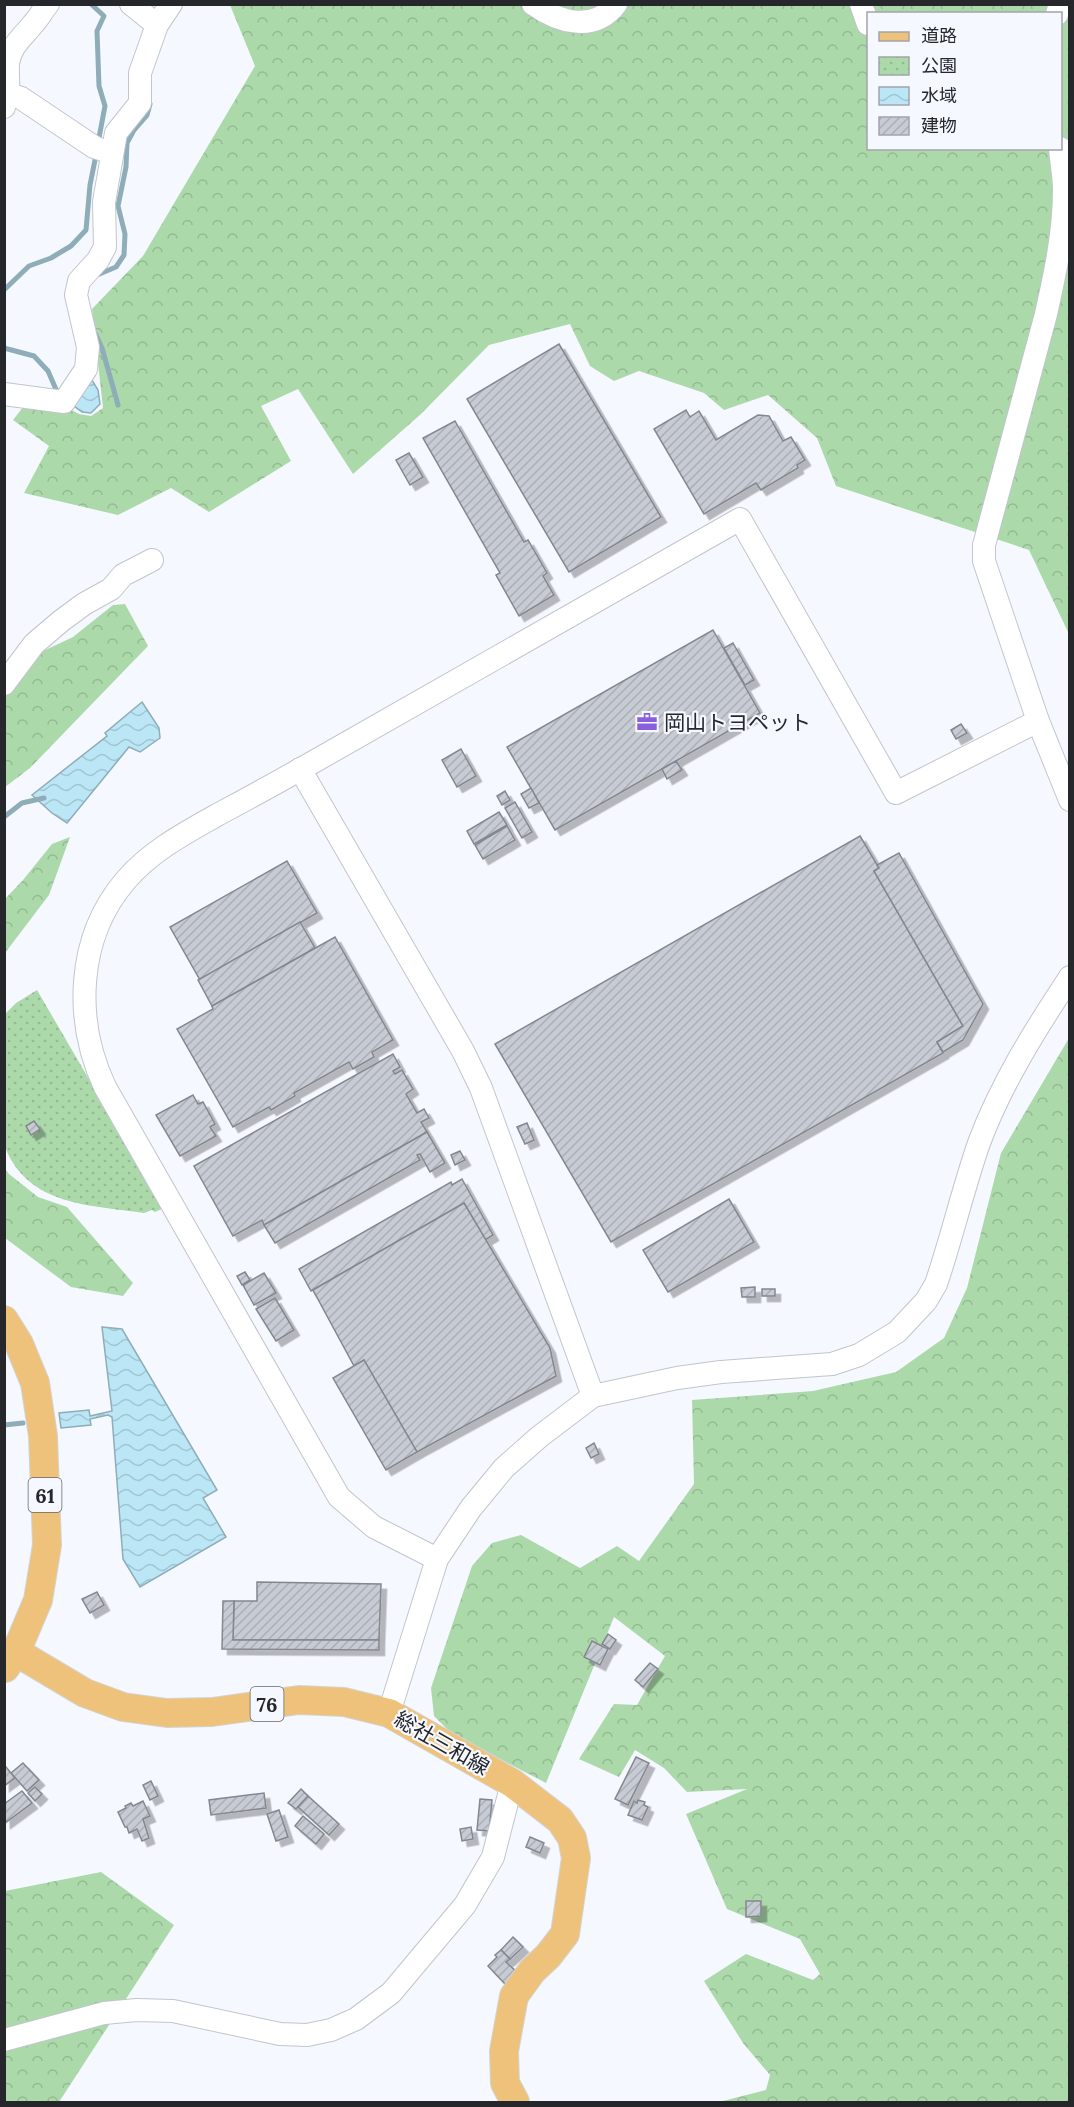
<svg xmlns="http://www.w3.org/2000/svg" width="1074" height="2107" font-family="Lora,'Noto Sans JP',serif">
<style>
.forest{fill:url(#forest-crowns);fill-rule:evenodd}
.park{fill:url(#park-dots)}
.water{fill:url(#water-waves);stroke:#8eadb8;stroke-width:1.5}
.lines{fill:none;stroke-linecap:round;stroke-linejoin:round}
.stream{stroke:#8eadb8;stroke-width:5}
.building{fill:url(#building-hatch);stroke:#83878e;stroke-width:1.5;filter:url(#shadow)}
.minor-casing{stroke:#c1c5cd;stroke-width:24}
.major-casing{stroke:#d3d4d4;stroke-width:30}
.minor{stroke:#fff;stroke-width:22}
.major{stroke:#eec27a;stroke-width:28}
.labels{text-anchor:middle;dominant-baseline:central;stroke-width:4.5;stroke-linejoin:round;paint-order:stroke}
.shield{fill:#f5f8ff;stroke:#63666a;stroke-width:1.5}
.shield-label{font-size:20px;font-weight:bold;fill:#25272a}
.poi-label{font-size:21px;fill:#25272a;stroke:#f5f8ff;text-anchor:start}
.street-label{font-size:21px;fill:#25272a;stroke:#f5f8ff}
</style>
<defs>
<pattern id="forest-crowns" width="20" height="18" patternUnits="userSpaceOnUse" patternTransform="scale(1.5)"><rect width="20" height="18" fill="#acd9aa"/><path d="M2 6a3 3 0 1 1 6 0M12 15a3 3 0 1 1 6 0" fill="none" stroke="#94ba92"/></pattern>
<pattern id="park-dots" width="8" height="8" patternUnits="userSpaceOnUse" patternTransform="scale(1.5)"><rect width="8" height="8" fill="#acd9aa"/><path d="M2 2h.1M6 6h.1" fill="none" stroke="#94ba92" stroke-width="1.8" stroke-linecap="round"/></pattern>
<pattern id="water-waves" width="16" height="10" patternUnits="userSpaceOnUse" patternTransform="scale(1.5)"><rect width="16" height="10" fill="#bbe6f5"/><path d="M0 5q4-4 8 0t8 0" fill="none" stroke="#a1c5d2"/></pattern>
<pattern id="building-hatch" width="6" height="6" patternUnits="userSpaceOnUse" patternTransform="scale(1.5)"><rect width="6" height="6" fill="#c7cbd3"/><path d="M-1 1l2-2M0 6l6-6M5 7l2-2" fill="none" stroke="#abaeb5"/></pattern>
<filter id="shadow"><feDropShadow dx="5.5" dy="5.5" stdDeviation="0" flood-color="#0004"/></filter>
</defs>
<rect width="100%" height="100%" fill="#f5f8ff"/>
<g class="forest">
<path d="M230 5H1069V634L1029 550 836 486 817 438 768 395 724 410 704 393 639 371 614 381 590 366 570 324 489 345 421 414 353 474 298 389 261 406 291 461 209 512 171 488 118 515 24 493 49 446 13 420 27 402 62 405 79 414 91 416 103 408 92 309 143 256 255 66ZM868 14H1060V148H868Z"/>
<polygon points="125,604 148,646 30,768 5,787 5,669 73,637 113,605"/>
<polygon points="70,837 49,895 5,953 5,899 23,880 52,844"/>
<polygon points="1069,1038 1069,2102 719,2102 766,2090 770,2075 743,2043 704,1981 746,1954 813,1980 820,1974 800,1939 727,1909 686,1814 747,1789 687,1792 664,1768 635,1750 619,1777 579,1759 614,1704 637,1705 665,1656 614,1617 546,1783 452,1734 434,1716 431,1688 472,1566 492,1543 521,1535 580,1568 617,1546 639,1561 694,1484 692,1400 813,1391 896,1372 944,1338 967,1288 1001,1153"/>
<polygon points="4,1167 9,1174 38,1197 67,1207 133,1283 123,1296 71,1287 5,1238"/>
<polygon points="101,1872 174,1925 59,2102 5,2102 5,1891"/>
</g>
<path class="park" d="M37 990 164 1208 155 1212 152 1210 144 1213C90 1205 28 1206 5 1147V1014L16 1003Z"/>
<g class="water">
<polygon points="90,377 98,390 100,404 91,413 82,412 74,406"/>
<polygon points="142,702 159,728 160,738 140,752 129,747 67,823 52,813 32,795 107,736 105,733"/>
<polygon points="102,1327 122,1329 217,1490 203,1498 226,1537 140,1587 123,1559 112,1417 108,1415 90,1419 91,1425 61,1428 59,1413 89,1410 90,1416 112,1411"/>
</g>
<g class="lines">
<g class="stream">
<polyline points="91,4 104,16 97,31 99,86 105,106 98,143"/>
<polyline points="97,275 116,267 124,255 125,234 118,206 126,167 127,143 134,130 147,115 150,104"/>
<polyline points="4,290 29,266 51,258 71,246 86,230 90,185 96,155"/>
<polyline points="95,333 102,348 118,405"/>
<polyline points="4,348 34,356 48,371 58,394"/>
<polyline points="4,817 22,803 44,798"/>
<polyline points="4,1425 23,1423"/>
</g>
</g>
<g class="building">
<polygon points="559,344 661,517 569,572 467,399"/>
<polygon points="686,410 690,417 699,411 716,440 758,415 769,416 783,441 791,437 805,460 797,465 798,468 761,490 756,483 704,514 654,429"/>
<polygon points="455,421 524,542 528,540 547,573 543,576 554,595 519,616 496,575 500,573 423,438"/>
<polygon points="409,453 423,477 410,485 396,460"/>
<polygon points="713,630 760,713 555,830 507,747"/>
<polygon points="733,643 754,680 745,685 724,648"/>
<polygon points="961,724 967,733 956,739 951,730"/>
<polygon points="461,749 476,776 457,787 442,760"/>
<polygon points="676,761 682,770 667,779 662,769"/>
<polygon points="531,788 539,803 529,808 521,794"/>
<polygon points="505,791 510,800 502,805 497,796"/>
<polygon points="515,802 532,832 522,838 505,808"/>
<polygon points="499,812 507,825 474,844 467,831"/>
<polygon points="507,826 515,840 483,859 475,845"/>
<polygon points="860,836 879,868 874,871 963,1026 937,1042 943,1053 611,1242 495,1044"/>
<polygon points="899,853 983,1004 963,1040 943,1052 937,1042 963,1026 874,871 879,868 877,865"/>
<polygon points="287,861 317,913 200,980 170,927"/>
<polygon points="300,922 315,948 212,1006 198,980"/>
<polygon points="335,937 393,1040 372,1052 374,1057 353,1069 349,1062 294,1093 295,1096 271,1110 269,1107 233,1127 177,1029 213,1009 212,1006"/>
<polygon points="393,1054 400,1067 393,1071 395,1074 402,1070 413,1089 406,1094 417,1113 424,1109 429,1118 421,1122 427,1132 264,1225 262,1220 233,1236 194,1166"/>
<polygon points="193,1095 198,1104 203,1102 215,1124 210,1127 216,1136 180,1156 156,1115"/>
<polygon points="34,1121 40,1129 31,1135 26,1126"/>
<polygon points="527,1123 534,1140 525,1144 517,1127"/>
<polygon points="427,1132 445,1163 430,1172 420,1154 417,1155 420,1160 275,1243 264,1225"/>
<polygon points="460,1151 465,1160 455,1165 451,1155"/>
<polygon points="462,1179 493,1235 485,1240 464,1203 311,1291 299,1269 451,1182 452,1185"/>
<polygon points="729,1199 754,1242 668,1292 643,1250"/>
<polygon points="464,1203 550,1348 556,1376 417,1452 364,1360 354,1366 313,1290"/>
<polygon points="245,1272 250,1280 242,1285 237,1276"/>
<polygon points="264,1273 276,1293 254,1305 243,1285"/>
<polygon points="755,1287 755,1297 742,1297 741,1288"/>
<rect x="762" y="1289" width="13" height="7"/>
<polygon points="275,1298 294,1330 276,1341 256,1309"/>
<polygon points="364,1360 417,1452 386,1470 333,1378"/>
<polygon points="594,1443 599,1454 591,1458 586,1448"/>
<polygon points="257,1582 381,1584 379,1640 233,1640 234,1601 257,1601"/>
<polygon points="97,1592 104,1605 90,1613 82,1599"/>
<polygon points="223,1601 234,1601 233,1640 379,1640 379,1650 222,1649"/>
<polygon points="608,1634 616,1640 610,1649 602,1644"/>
<polygon points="592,1641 608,1649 600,1665 584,1657"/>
<polygon points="650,1663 658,1669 643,1687 635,1680"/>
<polygon points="636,1757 649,1763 628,1805 615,1799"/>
<polygon points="23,1763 39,1780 27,1791 11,1773"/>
<polygon points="6,1767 15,1778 4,1786 4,1768"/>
<polygon points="151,1781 158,1796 150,1800 143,1785"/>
<polygon points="35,1787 42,1794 35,1801 28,1793"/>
<polygon points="301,1789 308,1796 296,1809 288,1803"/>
<polygon points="22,1791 32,1803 5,1823 4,1804"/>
<polygon points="264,1793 266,1808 211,1815 209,1800"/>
<polygon points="308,1796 339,1824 329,1835 298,1807"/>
<polygon points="480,1799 492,1800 489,1831 477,1830"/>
<polygon points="638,1800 645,1802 644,1805 648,1807 642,1820 628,1815 634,1801 637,1803"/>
<polygon points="143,1801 150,1816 143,1819 149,1838 142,1841 137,1829 129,1833 127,1827 125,1827 118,1812 126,1808 125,1806 131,1803 133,1806"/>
<polygon points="279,1810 288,1837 276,1841 267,1814"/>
<polygon points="303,1816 324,1834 316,1844 295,1826"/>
<polygon points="471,1827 473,1839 462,1841 460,1829"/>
<polygon points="530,1837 544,1843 540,1853 526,1847"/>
<polygon points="746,1901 761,1901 761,1916 746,1917"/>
<polygon points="513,1937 523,1947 510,1959 501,1950"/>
<polygon points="501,1950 510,1959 506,1962 518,1973 506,1985 488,1966 497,1957 495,1955"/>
</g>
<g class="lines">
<g class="minor-casing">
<g id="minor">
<polyline points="131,4 157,25"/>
<path d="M533 4C558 22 594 33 616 4"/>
<polyline points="861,4 868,24"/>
<polyline points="1057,14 1060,4"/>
<polyline points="9,94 21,98 94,147 111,153"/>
<path d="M4 107C11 90 7 80 8 64 10 46 23 37 33 24 39 18 42 11 48 4"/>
<path d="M1060 148C1061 162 1064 176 1064 190 1064 232 1055 274 1046 314L984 545V561L1038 721 1070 800"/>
<polyline points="4,394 64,402 86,369 88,347 76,295 79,281 98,260 105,247 104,202 116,133 140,103 140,73 157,25 171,4"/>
<polyline points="4,684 34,644 61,621 84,604 111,589 123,575 152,560"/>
<polyline points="300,769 463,1051 481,1088 593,1396"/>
<path d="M437 1559 374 1527 339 1497 105 1087C74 1021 76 938 126 880 151 851 185 833 217 815 247 799 278 782 308 765 452 683 596 601 740 519L896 793 1038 721"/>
<path d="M389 1713 437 1559 471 1508 504 1468 539 1437 593 1396 677 1378 721 1372 832 1364 859 1355 897 1332 926 1301 936 1284C952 1237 963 1189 979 1143 1001 1084 1035 1030 1070 977"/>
<polyline points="4,2040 104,2013 137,2010 173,2011 280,2034 307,2035 331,2030 356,2019 391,1993 465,1905 493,1857 512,1783"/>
</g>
</g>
<g class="major-casing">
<g id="major">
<polyline points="4,1320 19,1344 35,1383 43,1436 47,1545 38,1600 16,1652 5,1668"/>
<polyline points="16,1652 85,1693 123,1707 167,1713 212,1712 299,1700 344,1702 389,1713 512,1783 560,1820 572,1838 576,1858 565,1934 548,1956 532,1971 514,1996 504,2051 505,2083 515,2102"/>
</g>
</g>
<use href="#minor" class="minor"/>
<use href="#major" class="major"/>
</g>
<defs>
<g id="office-bare" transform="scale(1.62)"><path d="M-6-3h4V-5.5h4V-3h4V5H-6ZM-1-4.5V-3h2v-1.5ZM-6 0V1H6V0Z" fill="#8960db" stroke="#f5f8ff" stroke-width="2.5" paint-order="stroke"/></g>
</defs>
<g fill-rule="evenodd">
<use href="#office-bare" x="647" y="722"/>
</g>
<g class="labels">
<g class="shield">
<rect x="28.5" y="1478" width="33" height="34" rx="4.5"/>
<rect x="250.5" y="1687" width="33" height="34" rx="4.5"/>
</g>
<g class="shield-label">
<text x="45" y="1495">61</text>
<text x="267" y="1704">76</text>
</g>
<g class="poi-label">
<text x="664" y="722">岡山トヨペット</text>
</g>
<g class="street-label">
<text transform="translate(442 1743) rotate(30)">総社三和線</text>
</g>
</g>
<rect width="1074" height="2107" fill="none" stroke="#25272a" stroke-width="12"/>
<rect x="867" y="12" width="195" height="138" fill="#f5f8ff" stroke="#a2a4aa" stroke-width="1.5"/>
<rect x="879" y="32" width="30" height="9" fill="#eec27a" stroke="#a2a4aa" stroke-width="1.5"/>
<text x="921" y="42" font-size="18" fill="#25272a">道路</text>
<rect x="879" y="57" width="30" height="18" fill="url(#park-dots)" stroke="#a2a4aa" stroke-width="1.5"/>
<text x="921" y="72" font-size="18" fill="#25272a">公園</text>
<rect x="879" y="87" width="30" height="18" fill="url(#water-waves)" stroke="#a2a4aa" stroke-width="1.5"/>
<text x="921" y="102" font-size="18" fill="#25272a">水域</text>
<rect x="879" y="117" width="30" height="18" fill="url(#building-hatch)" stroke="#a2a4aa" stroke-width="1.5"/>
<text x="921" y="132" font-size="18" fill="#25272a">建物</text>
</svg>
